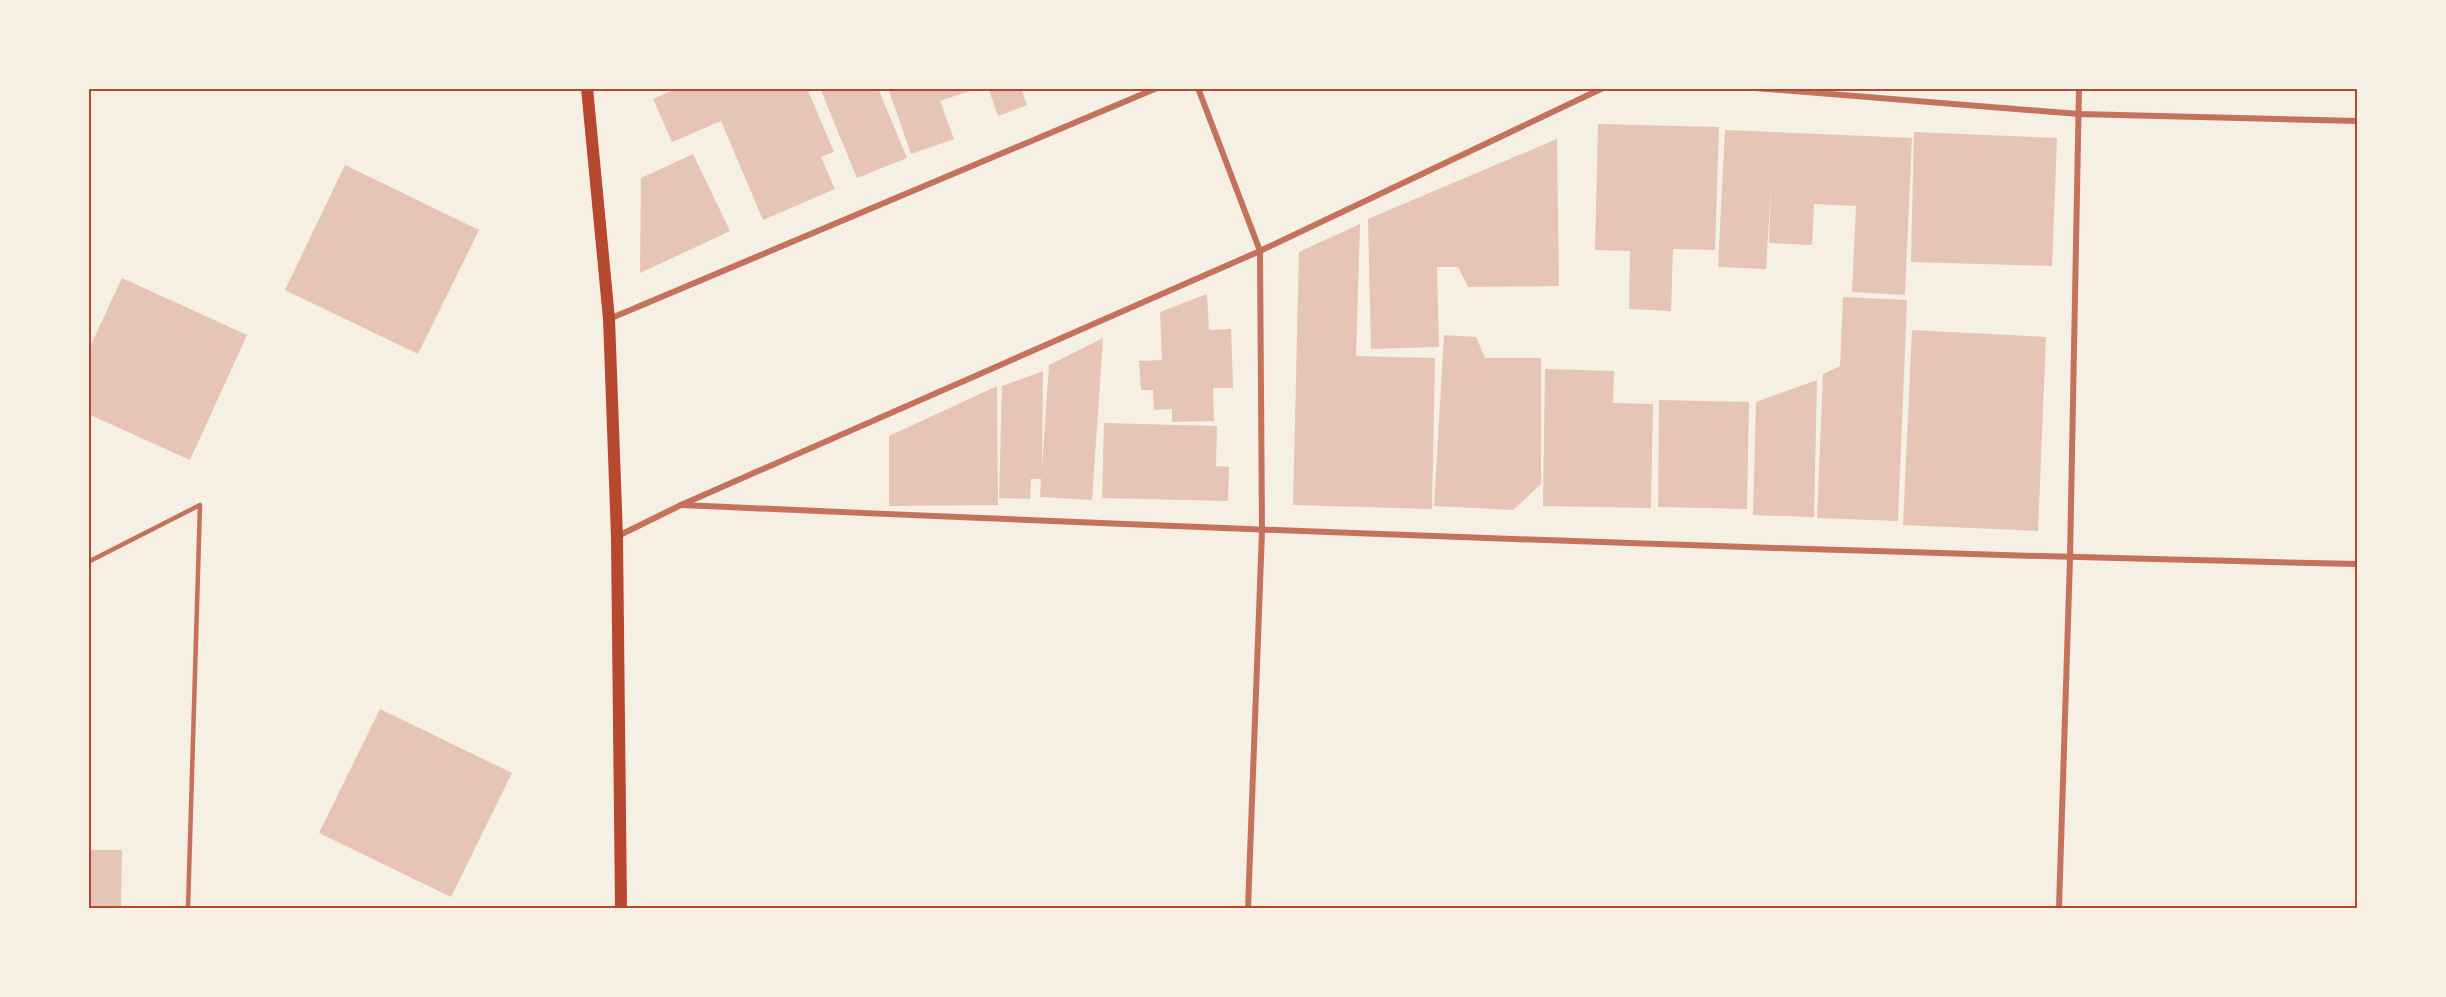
<svg xmlns="http://www.w3.org/2000/svg" width="2446" height="997" font-family="'Public Sans',sans-serif">
<style>
.building{fill:#e6c5b7}
.lines{fill:none;stroke-linecap:round;stroke-linejoin:round}
.service{stroke:#c5725c;stroke-width:4.5}
.minor{stroke:#c5725c;stroke-width:6}
.secondary{stroke:#b5482f;stroke-width:12}
.neatline{fill:none;stroke:#b5482f;stroke-width:2}
</style>
<rect width="100%" height="100%" fill="#f6efe4"/>
<g class="building">
<polygon points="678,88 807,88 834,152 821,157 835,189 763,220 721,121 672,142 653,99"/>
<polygon points="820,88 878,88 907,158 857,178"/>
<polygon points="888,88 976,88 976,89 940,101 954,139 911,154"/>
<polygon points="988,88 1021,88 1027,105 998,116"/>
<polygon points="1598,124 1719,127 1715,250 1673,249 1671,311 1629,309 1630,251 1595,250"/>
<polygon points="1725,130 1912,138 1905,295 1852,292 1856,206 1814,204 1812,245 1769,243 1771,188 1766,269 1718,267"/>
<polygon points="1914,132 2057,138 2052,266 1911,262"/>
<polygon points="1557,139 1559,286 1468,287 1458,267 1437,267 1439,347 1371,349 1368,219"/>
<polygon points="693,154 730,231 640,273 641,178"/>
<polygon points="345,165 479,230 418,354 285,290"/>
<polygon points="1360,224 1356,356 1435,358 1432,509 1293,505 1299,252"/>
<polygon points="122,278 247,335 190,460 88,414 88,351"/>
<polygon points="1207,294 1209,330 1231,329 1233,388 1213,388 1214,421 1172,422 1172,409 1154,410 1153,390 1141,390 1139,361 1162,360 1160,312"/>
<polygon points="1843,297 1907,300 1898,521 1817,518 1823,374 1840,366"/>
<polygon points="1912,330 2046,337 2038,531 1903,525"/>
<polygon points="1444,335 1476,337 1485,358 1541,358 1541,484 1513,510 1434,506"/>
<polygon points="1103,338 1092,500 1040,497 1041,479 1031,479 1030,499 999,498 1002,386 1043,371 1042,468 1049,365"/>
<polygon points="1545,369 1614,371 1613,403 1653,404 1651,508 1543,506"/>
<polygon points="1817,380 1814,517 1753,515 1756,402"/>
<polygon points="997,386 998,505 889,506 889,436"/>
<polygon points="1659,400 1749,402 1747,509 1658,507"/>
<polygon points="1104,423 1217,426 1216,466 1229,467 1228,501 1102,498"/>
<polygon points="380,709 512,773 451,897 319,833"/>
<polygon points="88,850 122,850 121,908 88,908"/>
</g>
<g class="lines">
<polyline class="service" points="88,562 200,505 188,908"/>
<g class="minor">
<polyline points="1198,88 1260,251 1262,531 1248,908"/>
<polyline points="1755,88 2079,114 2358,121"/>
<polyline points="609,319 1157,88"/>
<path d="M681 505C1239 530 1798 552 2358 564"/>
<polyline points="618,536 681,505 1260,251 1603,88"/>
<polyline points="2059,908 2070,558 2079,88"/>
</g>
<polyline class="secondary" points="587,88 609,319 617,537 621,908"/>
</g>
<rect width="2446" height="997" fill="none" stroke="#f6efe4" stroke-width="180"/>
<rect x="90" y="90" width="2266" height="817" class="neatline"/>
</svg>
